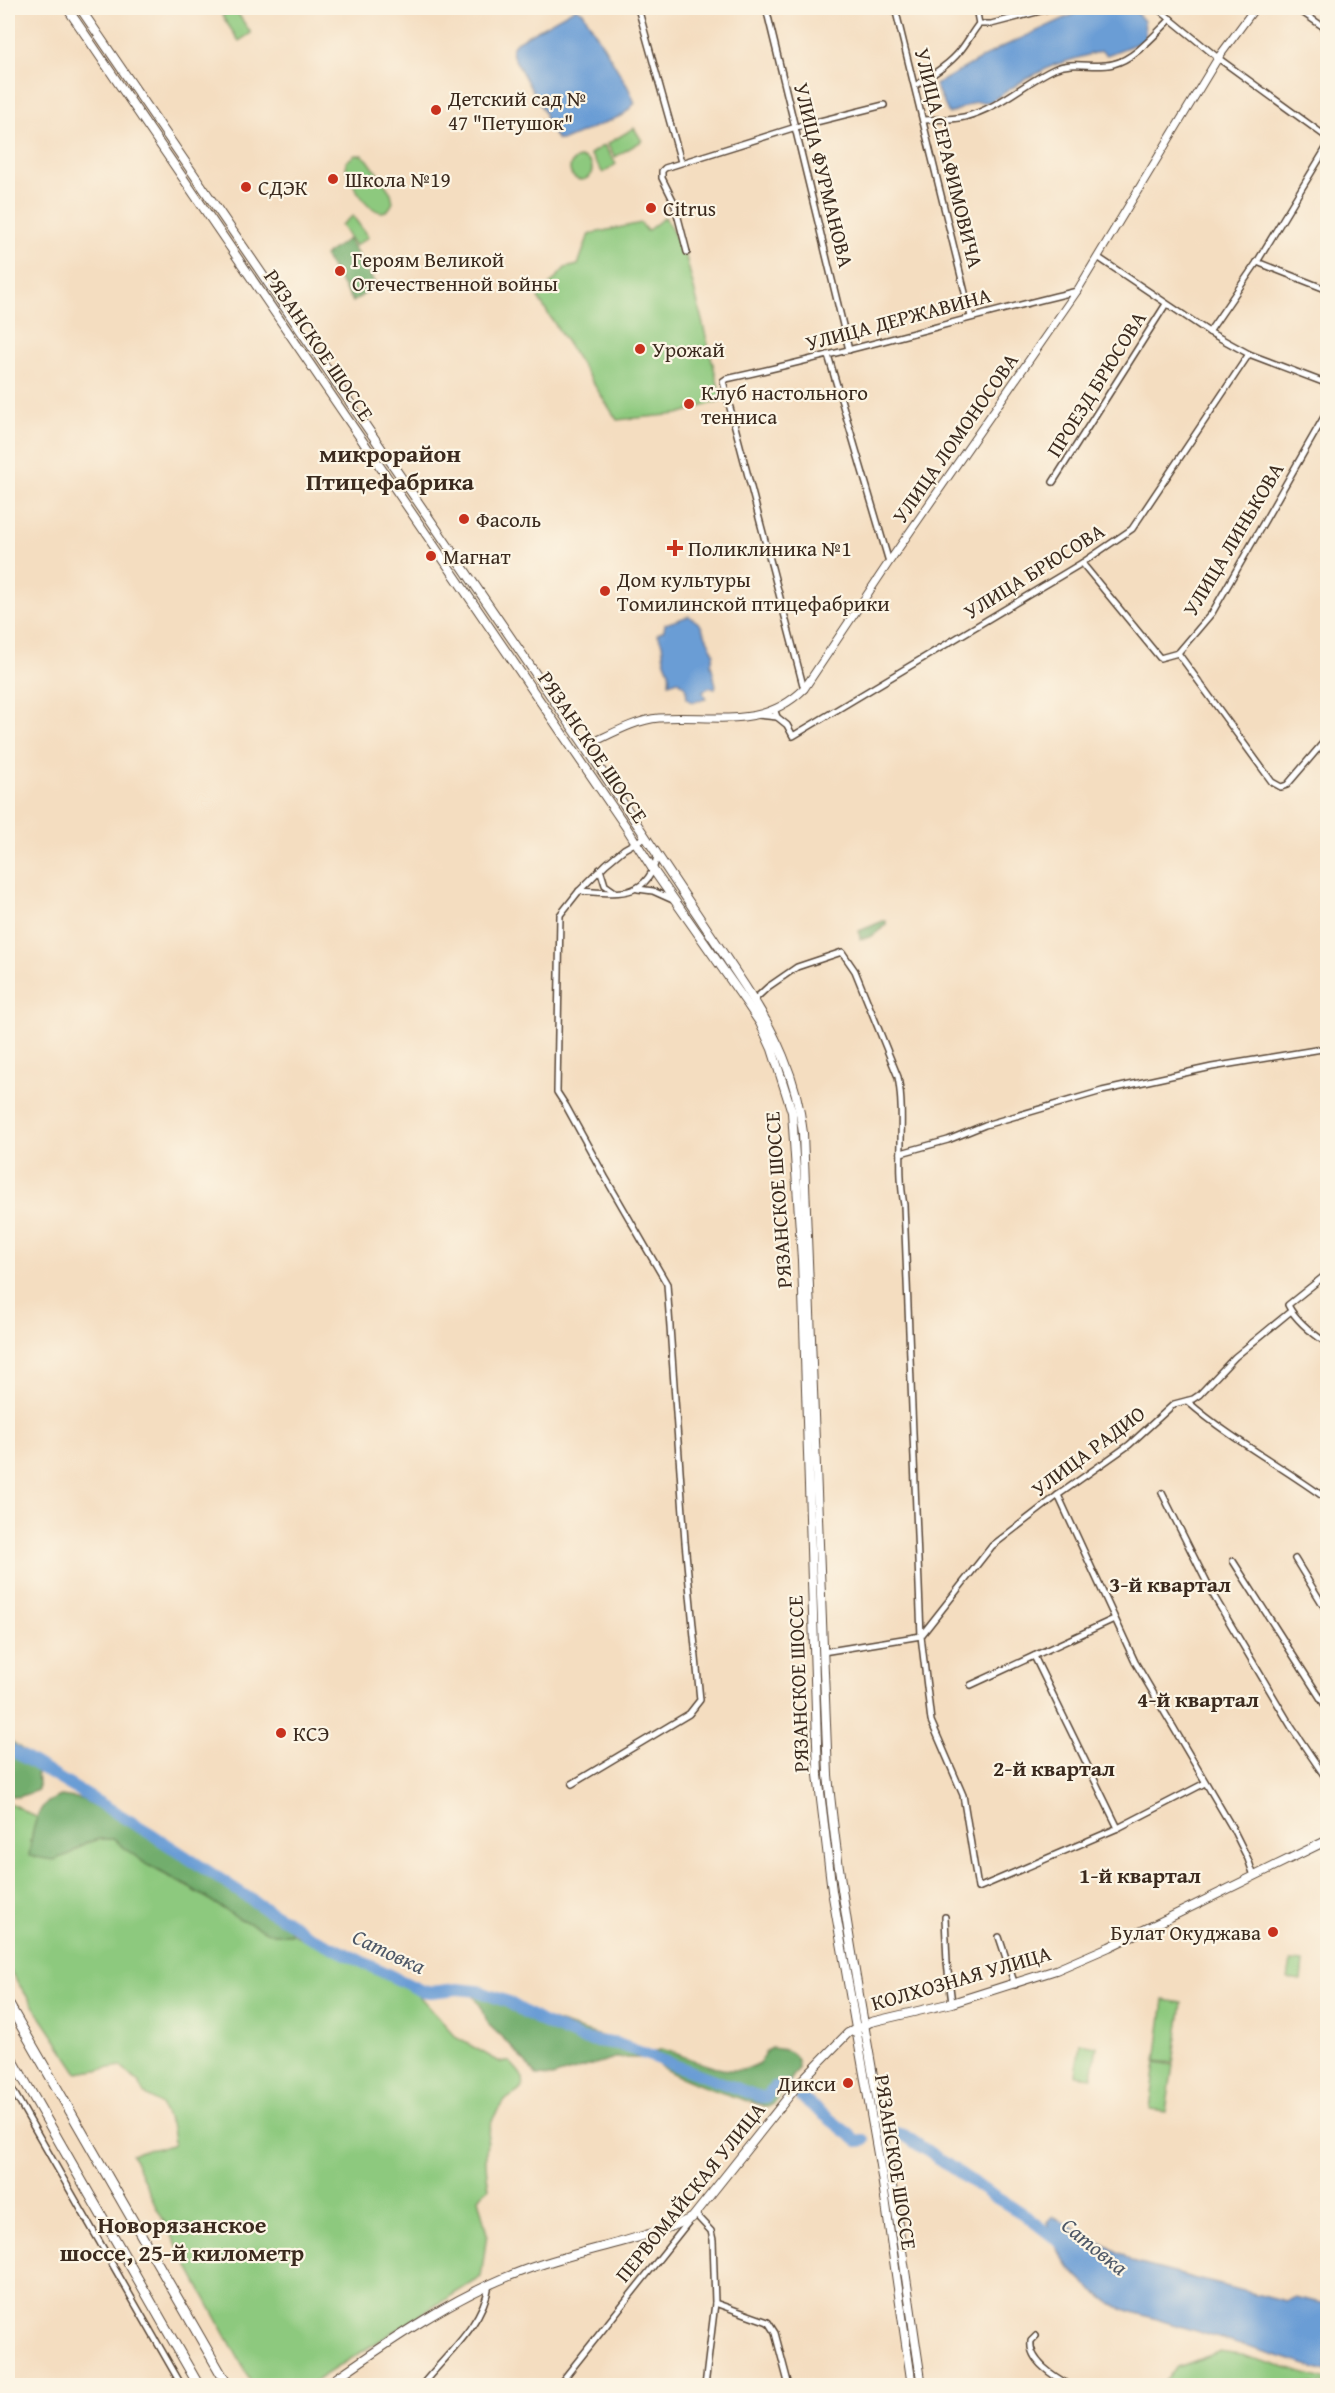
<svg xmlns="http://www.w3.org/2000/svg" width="1335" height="2393" font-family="'Gentium Book Plus',serif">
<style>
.green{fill:#8dc97e;stroke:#647a4e;stroke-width:1.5}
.forest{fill:#72ad6d;stroke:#566c46;stroke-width:1.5}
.water{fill:#6a9dd5;stroke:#52647a;stroke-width:1.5}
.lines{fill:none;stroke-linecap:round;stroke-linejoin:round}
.river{stroke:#6a9dd5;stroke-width:12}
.minor-casing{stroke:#574536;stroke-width:8}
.tertiary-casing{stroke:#574536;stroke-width:9}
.secondary-casing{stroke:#574536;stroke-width:10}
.primary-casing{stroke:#574536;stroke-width:10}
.trunk-casing{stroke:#574536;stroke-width:11}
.minor{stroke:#fff;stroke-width:5}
.tertiary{stroke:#fff;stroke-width:7}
.secondary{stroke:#fff;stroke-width:8}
.primary{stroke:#fff;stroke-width:8}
.trunk{stroke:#fff;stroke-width:9}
.poi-dot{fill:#c8321e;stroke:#fcf5e5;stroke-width:2}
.labels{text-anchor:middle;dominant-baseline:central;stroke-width:4.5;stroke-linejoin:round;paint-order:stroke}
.poi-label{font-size:21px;fill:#3b2a1e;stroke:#fcf5e5;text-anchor:start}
.street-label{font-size:21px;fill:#3b2a1e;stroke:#fcf5e5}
.neighbourhood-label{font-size:22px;font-weight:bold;fill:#3b2a1e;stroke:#fcf5e5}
.water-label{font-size:22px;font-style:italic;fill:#4e5867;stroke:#fcf5e5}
.quarter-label{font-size:24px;font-weight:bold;fill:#3b2a1e;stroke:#fcf5e5}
</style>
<rect width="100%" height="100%" fill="#fcf5e5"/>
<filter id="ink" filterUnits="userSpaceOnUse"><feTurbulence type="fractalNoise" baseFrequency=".0167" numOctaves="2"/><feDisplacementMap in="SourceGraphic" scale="12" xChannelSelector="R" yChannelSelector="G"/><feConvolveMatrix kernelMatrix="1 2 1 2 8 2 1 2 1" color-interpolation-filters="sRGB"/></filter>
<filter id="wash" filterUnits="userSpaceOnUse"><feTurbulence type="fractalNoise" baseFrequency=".008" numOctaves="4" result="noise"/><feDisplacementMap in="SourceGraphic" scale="24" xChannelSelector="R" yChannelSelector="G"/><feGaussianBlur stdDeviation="1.35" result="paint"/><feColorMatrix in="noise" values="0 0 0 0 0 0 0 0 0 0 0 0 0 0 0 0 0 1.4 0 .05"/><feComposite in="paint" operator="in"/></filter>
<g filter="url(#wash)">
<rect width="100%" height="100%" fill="#f4ddc0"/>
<g class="green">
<polygon points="234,8 251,33 239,41 222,16"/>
<polygon points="634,128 642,141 615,157 607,144"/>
<polygon points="604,145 616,164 603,173 590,154"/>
<path d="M355 155H362L368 160 391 193 393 202C380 235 343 176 346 162Z"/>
<circle cx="581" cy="169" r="11"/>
<polygon points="353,216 368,237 355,246 341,225"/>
<polygon points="665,217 686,257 722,400 678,414 617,420 538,298 565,268 578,265 589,234 641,223 647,231"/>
<path d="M8 1802 38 1818 31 1841 70 1854 85 1843 100 1839H113L146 1864 273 1934H293L413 1989 457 2038 500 2062H510C515 2068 526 2077 523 2085 521 2093 511 2095 506 2100 483 2123 484 2160 489 2188L478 2198 487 2234 481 2277 309 2385H253L155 2205 132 2154C146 2148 160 2150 174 2144L172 2128 161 2105 145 2094 139 2083 121 2066 78 2073 8 1968Z"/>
<polygon points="1291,1961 1303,1962 1301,1981 1288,1979"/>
<polygon points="1164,2000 1182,2003 1173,2063 1156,2061"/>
<polygon points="1080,2043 1097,2046 1092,2077 1076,2075"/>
<polygon points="1156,2062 1173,2065 1166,2112 1150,2110"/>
<polygon points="1219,2352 1242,2355 1327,2380 1327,2385 1160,2385 1178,2367"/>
</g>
<g class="forest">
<polygon points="348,239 376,285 353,302 324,256"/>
<path d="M883 921H886V924C879 932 871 939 860 939L859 931Z"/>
<path d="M8 1739C30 1754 39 1761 38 1790L19 1797 8 1795Z"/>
<path d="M61 1796 82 1799 146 1834 256 1906 285 1923 293 1934H273L236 1917 191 1888 146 1864 113 1839H100L85 1843 70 1854 53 1860 29 1856C31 1840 34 1817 44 1805 48 1801 56 1798 61 1796Z"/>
<polygon points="485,1990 509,1999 544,2018 641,2049 646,2052 645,2058 615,2058 552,2077 537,2076 512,2047 488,2024 482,2008 472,1993"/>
<path d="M771 2048C785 2049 799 2051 798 2069L775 2103 768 2107C741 2099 670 2079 653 2060L654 2053 661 2049C687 2055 714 2073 742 2070 748 2069 754 2066 760 2063L766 2051Z"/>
</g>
<g class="water">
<polygon points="576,8 583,12 628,87 635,103 623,115 564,140 558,140 546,123 545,114 513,56 512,49 516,42"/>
<polygon points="1087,8 1133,8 1144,21 1146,40 1107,55 1101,51 1054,65 1024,80 990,102 975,102 949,114 935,85 998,49"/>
<path d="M689 616 700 624 714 653 711 664 716 686 715 689 709 687 703 692 706 699 692 702 687 698 686 688 678 680 669 683C671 669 667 670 664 658 661 646 665 646 657 634L664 630 665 624Z"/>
<path d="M1053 2217 1123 2255 1132 2262 1286 2302 1294 2297 1327 2304V2371L1120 2308C1084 2289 1057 2262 1048 2222Z"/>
</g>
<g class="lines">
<g class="river">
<polyline points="8,1748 153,1835 264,1908 294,1925 305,1934 422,1991 431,1992 457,1989 478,1991 508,2002 540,2021 582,2039 618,2044 760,2097 766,2097 775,2087 786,2086"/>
<polyline points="801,2097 858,2141 864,2140"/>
<polyline points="896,2133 904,2135 990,2194 1025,2215 1061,2243"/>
</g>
</g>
</g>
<g filter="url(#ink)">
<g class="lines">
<g class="minor-casing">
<g id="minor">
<polyline points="638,8 681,162"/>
<polyline points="766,8 849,350"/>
<polyline points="895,8 971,317"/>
<polyline points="976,8 979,24"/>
<polyline points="1157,8 1218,58 1328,138"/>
<polyline points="1296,8 1328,30"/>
<polyline points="979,24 991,24 1052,8"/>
<path d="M915 86C930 76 948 66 960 51 967 43 972 32 979 24"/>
<path d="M923 120C936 119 951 120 964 117 998 109 1024 83 1054 69 1074 60 1093 69 1113 64 1135 59 1155 34 1171 19"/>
<polyline points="687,252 674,202 662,178 662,171 665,168 796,127 884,105"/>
<polyline points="1099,258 1209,332 1249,354 1328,384"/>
<polyline points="1257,262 1328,290"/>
<polyline points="1209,332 1257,262 1328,145"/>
<polyline points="828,355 889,562"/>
<polyline points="1053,482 1166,304"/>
<polyline points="1082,563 1160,658 1178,653 1212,613 1328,410"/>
<polyline points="1178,653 1272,782 1281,787 1287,785 1328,737"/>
<path d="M804 689 723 381 726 379C844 354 960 319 1077 291"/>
<polyline points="758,715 777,717 775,711"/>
<polyline points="777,717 787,725 793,736 1082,563 1132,529 1249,354"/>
<polyline points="600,869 605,885 615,892"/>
<polyline points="638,889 653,891 673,900"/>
<path d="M579 891C614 893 648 901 657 856"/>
<path d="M754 1000 768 987 797 967 842 952 855 971 898 1077C906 1119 896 1163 904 1205L921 1636 931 1721 963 1795 978 1888 1118 1828 1205 1783"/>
<polyline points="901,1153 948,1140 985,1125 1102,1091 1212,1067 1328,1048"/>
<path d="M1328 1273 1288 1305C1296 1321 1313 1334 1328 1344"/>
<path d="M1187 1401C1230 1439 1282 1466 1328 1500"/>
<polyline points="1162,1493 1212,1593 1292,1728 1328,1781"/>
<polyline points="1058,1495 1135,1662 1233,1829 1248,1859 1254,1876"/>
<polyline points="1295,1559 1328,1613"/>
<polyline points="1233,1561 1328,1710"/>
<polyline points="823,1652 921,1636 992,1546 1058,1495 1129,1445 1174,1404 1193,1399 1199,1395 1235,1357 1291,1311"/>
<polyline points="1034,1656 1118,1828"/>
<polyline points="971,1685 1114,1619"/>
<polyline points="572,1784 689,1714 700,1700 685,1542 667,1284 605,1177 566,1106 557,1092 560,915 579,891 606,864 624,849 645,837"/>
<polyline points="945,1917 947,1963 952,2003"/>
<polyline points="999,1937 1015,1985"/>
<polyline points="8,2082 182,2386"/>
<polyline points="695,2214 711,2231 713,2240 715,2303 705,2386"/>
<polyline points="715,2303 768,2322 775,2333 789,2386"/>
<path d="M1036 2336 1031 2341C1028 2361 1055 2377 1071 2386"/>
<path d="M421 2386C446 2355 483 2325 489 2285"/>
<polyline points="558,2386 690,2220"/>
</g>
</g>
<g class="tertiary-casing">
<path id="tertiary" d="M585 746C608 736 634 720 659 718 712 714 761 731 804 689L889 562 1077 291 1218 58 1255 8"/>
</g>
<g class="secondary-casing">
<path id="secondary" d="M325 2386C387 2343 452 2297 522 2271 578 2250 638 2242 692 2218L801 2081 848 2033 871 2022 952 2003 1056 1970 1109 1947 1328 1840"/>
</g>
<g class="primary-casing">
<g id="primary">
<polyline points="67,8 626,827 654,871 748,1005 760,1023 772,1049 792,1112 802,1260 818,1775 832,1891 882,2177 912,2386"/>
<path d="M80 8 585 746 745 986C775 1032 797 1078 803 1133L828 1775C841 1910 868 2041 890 2174 902 2245 911 2315 922 2386"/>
</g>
</g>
<g class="trunk-casing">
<g id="trunk">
<polyline points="8,2003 228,2386"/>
<polyline points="8,2052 199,2386"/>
</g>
</g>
<use href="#minor" class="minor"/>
<use href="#tertiary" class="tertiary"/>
<use href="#secondary" class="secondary"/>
<use href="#primary" class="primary"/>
<use href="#trunk" class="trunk"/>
</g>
</g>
<g class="poi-dot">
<circle cx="436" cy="110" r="6"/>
<circle cx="333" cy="179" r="6"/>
<circle cx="246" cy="187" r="6"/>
<circle cx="651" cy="208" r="6"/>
<circle cx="340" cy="271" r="6"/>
<circle cx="640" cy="349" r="6"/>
<circle cx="689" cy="404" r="6"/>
<circle cx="464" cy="519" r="6"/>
<path d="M672 539h6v6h6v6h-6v6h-6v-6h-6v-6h6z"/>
<circle cx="431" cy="556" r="6"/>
<circle cx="605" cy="591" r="6"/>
<circle cx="281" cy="1733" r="6"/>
<circle cx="1273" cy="1932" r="6"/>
<circle cx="848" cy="2083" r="6"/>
</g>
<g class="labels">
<g class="poi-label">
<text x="448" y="98">Детский сад №<tspan x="448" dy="24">47 "Петушок"</tspan></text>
<text x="345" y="179">Школа №19</text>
<text x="258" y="187">СДЭК</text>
<text x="663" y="208">Citrus</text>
<text x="352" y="259">Героям Великой<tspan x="352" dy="24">Отечественной войны</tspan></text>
<text x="652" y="349">Урожай</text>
<text x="701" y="392">Клуб настольного<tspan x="701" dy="24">тенниса</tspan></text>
<text x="476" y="519">Фасоль</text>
<text x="688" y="548">Поликлиника №1</text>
<text x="443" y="556">Магнат</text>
<text x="617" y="579">Дом культуры<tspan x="617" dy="24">Томилинской птицефабрики</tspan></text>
<text x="293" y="1733">КСЭ</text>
<text x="1261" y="1932" text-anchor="end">Булат Окуджава</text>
<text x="836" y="2083" text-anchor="end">Дикси</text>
</g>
<g class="street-label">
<text transform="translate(949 158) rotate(76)">УЛИЦА СЕРАФИМОВИЧА</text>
<text transform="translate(824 175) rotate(76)">УЛИЦА ФУРМАНОВА</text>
<text transform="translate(898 319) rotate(-15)">УЛИЦА ДЕРЖАВИНА</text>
<text transform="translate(319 345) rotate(56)">РЯЗАНСКОЕ ШОССЕ</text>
<text transform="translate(1096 384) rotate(-58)">ПРОЕЗД БРЮСОВА</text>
<text transform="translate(955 438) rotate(-55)">УЛИЦА ЛОМОНОСОВА</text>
<text transform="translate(1233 539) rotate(-59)">УЛИЦА ЛИНЬКОВА</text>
<text transform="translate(1034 571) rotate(-32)">УЛИЦА БРЮСОВА</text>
<text transform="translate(593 747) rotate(56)">РЯЗАНСКОЕ ШОССЕ</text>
<text transform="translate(778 1200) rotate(-94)">РЯЗАНСКОЕ ШОССЕ</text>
<text transform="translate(1088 1451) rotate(-37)">УЛИЦА РАДИО</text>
<text transform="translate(798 1684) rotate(-92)">РЯЗАНСКОЕ ШОССЕ</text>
<text transform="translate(961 1978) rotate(-16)">КОЛХОЗНАЯ УЛИЦА</text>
<text transform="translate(896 2162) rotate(81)">РЯЗАНСКОЕ ШОССЕ</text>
<text transform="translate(690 2192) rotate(-51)">ПЕРВОМАЙСКАЯ УЛИЦА</text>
</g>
<g class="neighbourhood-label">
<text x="1170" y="1584">3-й квартал</text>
<text x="1198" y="1699">4-й квартал</text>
<text x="1054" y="1768">2-й квартал</text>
<text x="1140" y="1875">1-й квартал</text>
</g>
<g class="water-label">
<text transform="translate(389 1951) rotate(25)">Сатовка</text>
<text transform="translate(1095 2246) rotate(39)">Сатовка</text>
</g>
<g class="quarter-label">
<text x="390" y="453">микрорайон<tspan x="390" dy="28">Птицефабрика</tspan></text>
<text x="182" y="2224">Новорязанское<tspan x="182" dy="28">шоссе, 25-й километр</tspan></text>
</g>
</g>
<rect width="1335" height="2393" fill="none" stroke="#fcf5e5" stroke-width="30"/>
</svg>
